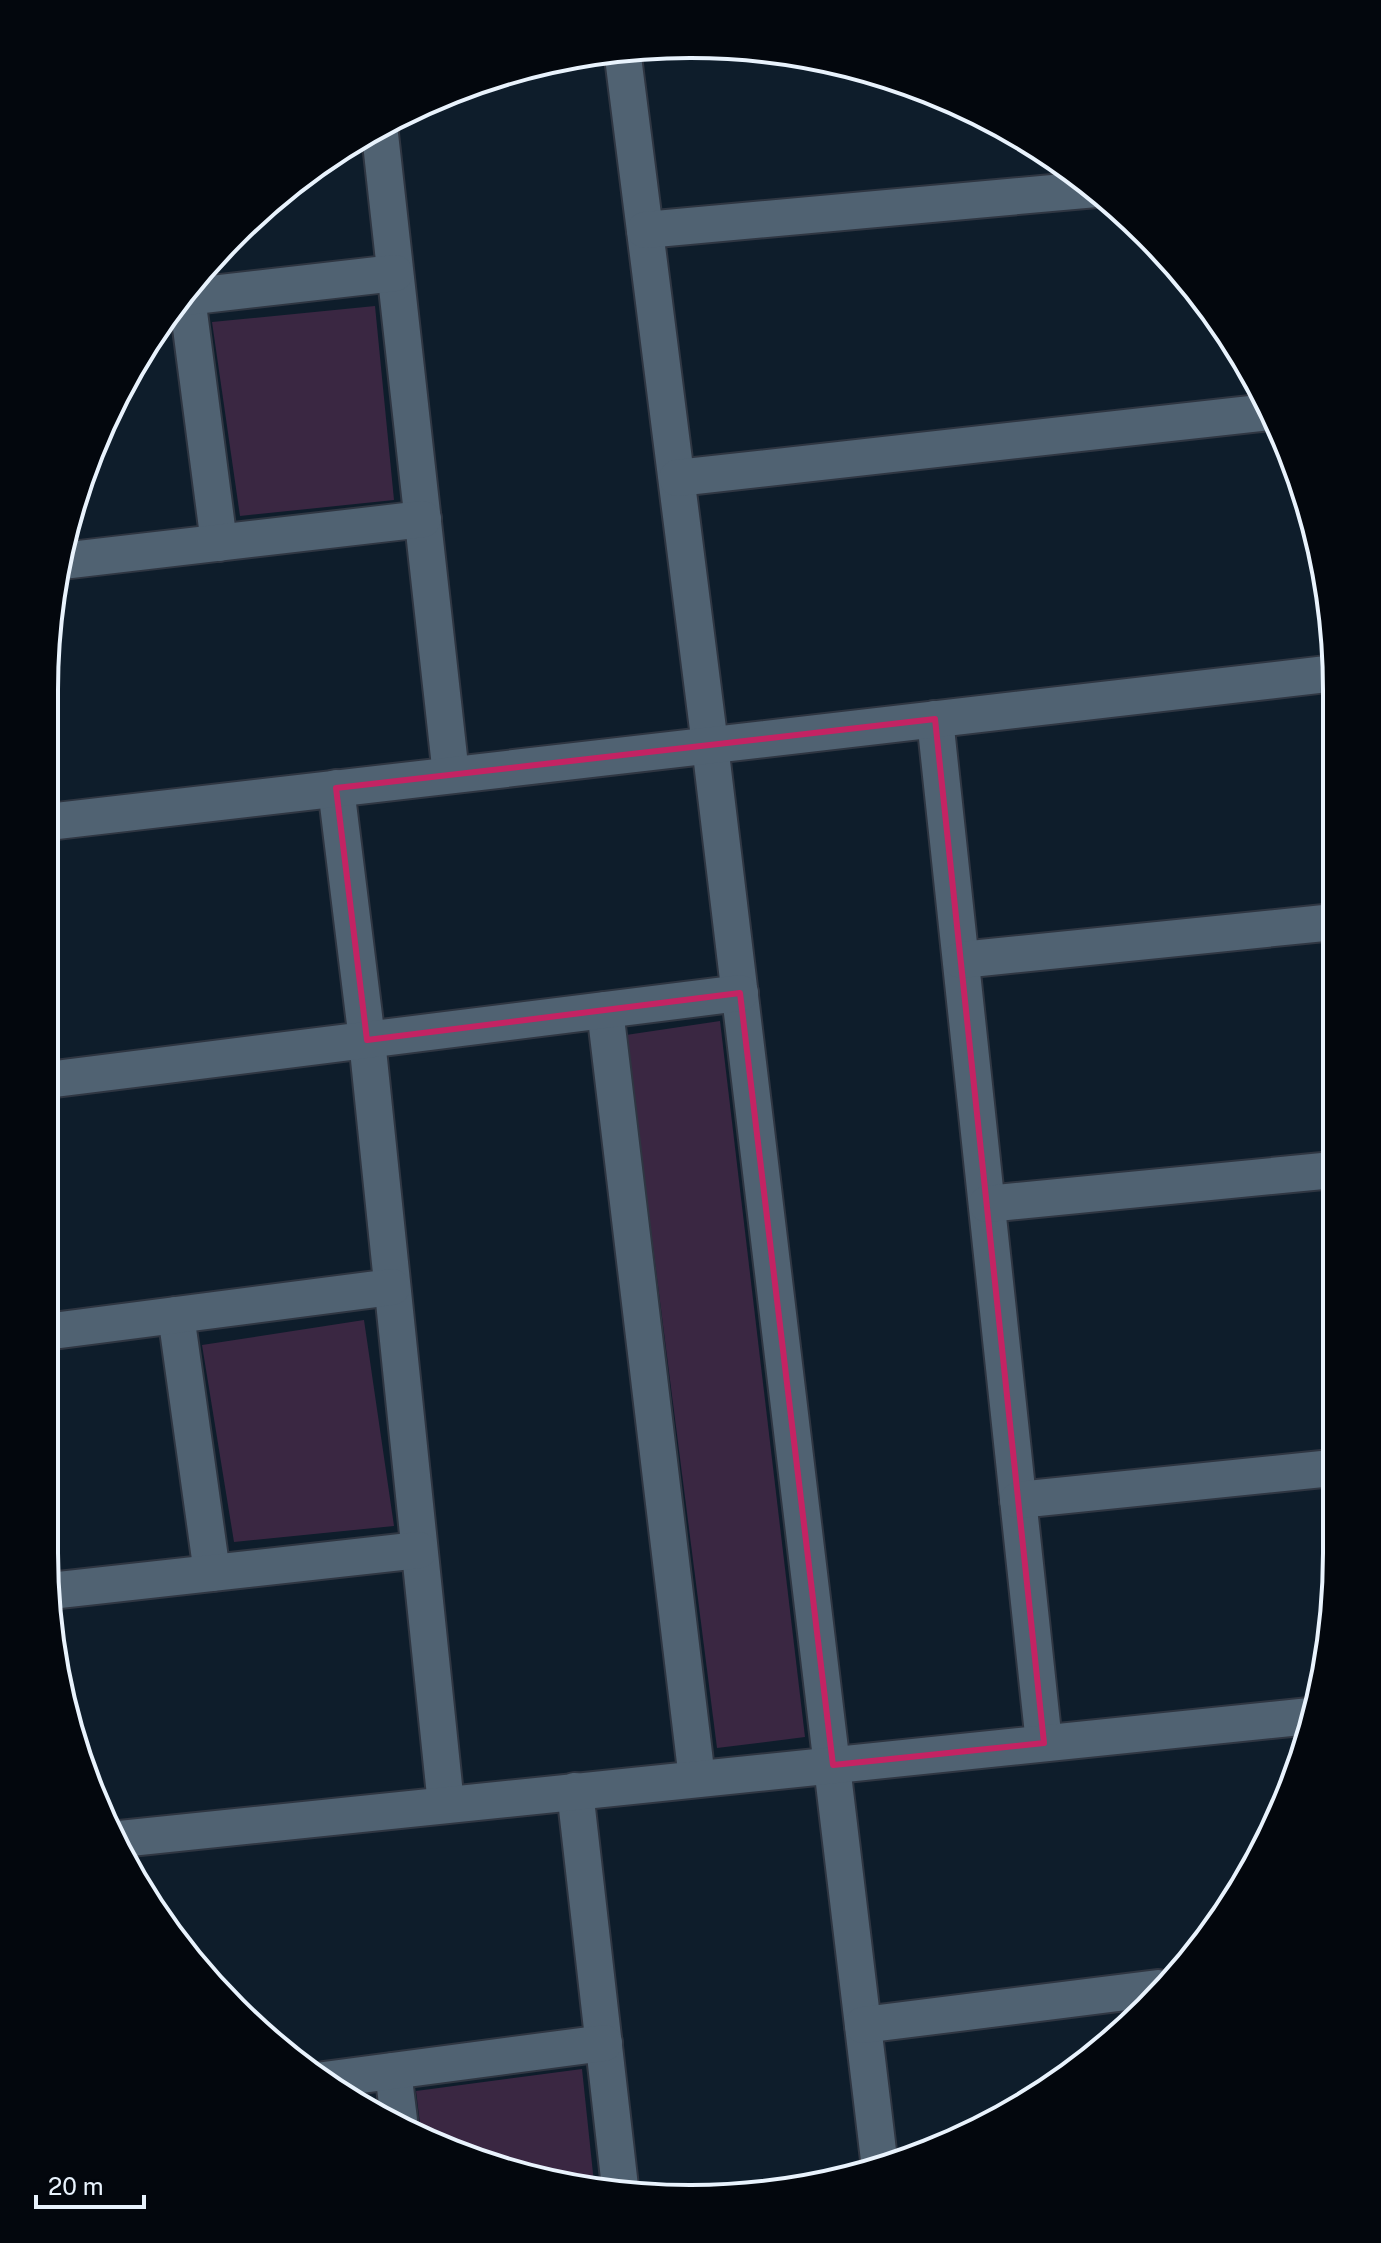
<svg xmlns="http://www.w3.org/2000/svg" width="1381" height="2243" font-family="'Public Sans',sans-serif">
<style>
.green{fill:#3a2742}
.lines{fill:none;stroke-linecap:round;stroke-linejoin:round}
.minor-casing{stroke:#2f3642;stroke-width:40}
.minor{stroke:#506272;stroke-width:36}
.marked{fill:none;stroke:#c42363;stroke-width:6;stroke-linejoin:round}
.rim{fill:none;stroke:#e9f3fd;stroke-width:4}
</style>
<rect width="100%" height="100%" fill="#0e1d2b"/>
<g class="green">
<polygon points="375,306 394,500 240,516 212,322"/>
<polygon points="720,1021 805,1737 717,1748 626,1035"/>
<polygon points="364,1320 394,1526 234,1542 202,1345"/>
<polygon points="582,2069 594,2183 483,2165 421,2132 416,2091"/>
</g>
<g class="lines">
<g class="minor-casing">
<g id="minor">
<polyline points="622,49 710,745 880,2168"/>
<polyline points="379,125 451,775"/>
<polyline points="645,230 1096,189"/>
<polyline points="187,297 219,543"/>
<polyline points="177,298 395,273"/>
<polyline points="677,478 1269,412"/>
<polyline points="62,561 423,519"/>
<polyline points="935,719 1044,1743"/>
<polyline points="336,788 367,1040 446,1805"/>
<polyline points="48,822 1335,673"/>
<polyline points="961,960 1334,922"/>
<polyline points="605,1010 697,1779"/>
<polyline points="47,1080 740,993"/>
<polyline points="987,1204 1333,1170"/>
<polyline points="176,1315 212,1573"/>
<polyline points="45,1332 392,1287"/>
<polyline points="1018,1500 1332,1468"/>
<polyline points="50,1591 419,1550"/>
<polyline points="575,1791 620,2187"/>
<polyline points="120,1839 1310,1716"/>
<polyline points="863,2025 1158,1988"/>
<polyline points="393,2071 399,2120"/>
<polyline points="324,2080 604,2043"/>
</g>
</g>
<use href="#minor" class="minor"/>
</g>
<path class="marked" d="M935 719 1044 1743 833 1765 740 993 367 1040 336 788Z"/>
<path d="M0 0H1381V2243H0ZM690 58H691A632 632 0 0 1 1323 690V1553A632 632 0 0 1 691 2185H690A632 632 0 0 1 58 1553V690A632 632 0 0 1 690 58Z" fill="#03070d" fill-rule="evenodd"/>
<path class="rim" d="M690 58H691A632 632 0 0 1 1323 690V1553A632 632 0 0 1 691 2185H690A632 632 0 0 1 58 1553V690A632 632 0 0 1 690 58Z"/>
<path d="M36 2195v12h108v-12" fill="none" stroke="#e9f3fd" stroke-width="4"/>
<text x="48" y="2195" font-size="24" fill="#e9f3fd" stroke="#03070d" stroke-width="6" paint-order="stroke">20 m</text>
</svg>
